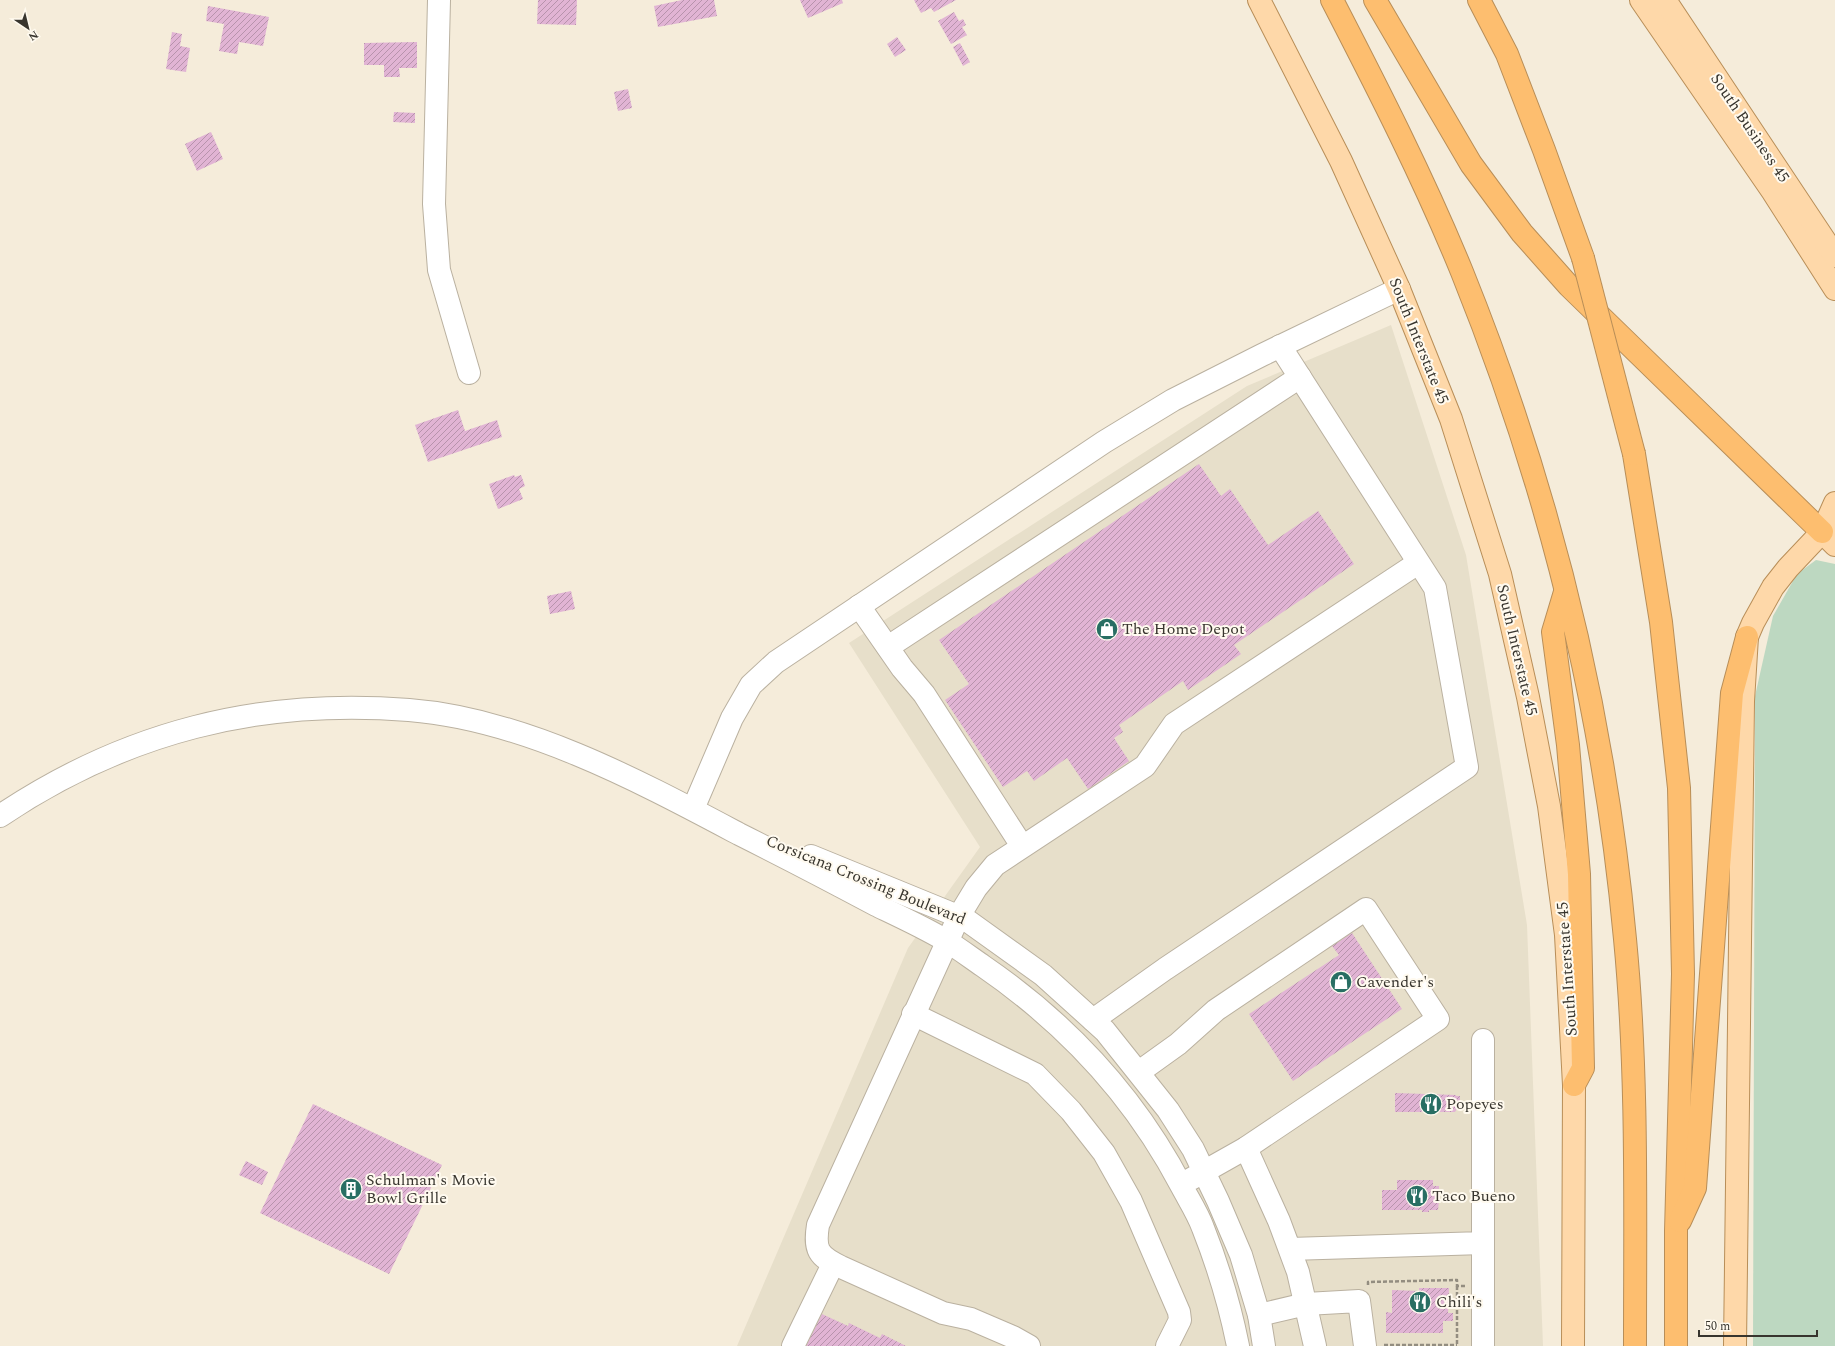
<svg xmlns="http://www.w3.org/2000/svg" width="1835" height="1346" font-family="Spectral,serif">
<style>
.commercial{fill:#e7dfca}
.grass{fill:#bdd8c1}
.building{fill:url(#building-hatch)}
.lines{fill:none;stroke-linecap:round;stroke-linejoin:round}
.minor-casing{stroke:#bab1a0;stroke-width:24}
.major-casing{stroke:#b88e58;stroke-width:24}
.highway-casing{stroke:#b88e58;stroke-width:24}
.path{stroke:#938d80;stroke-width:2.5;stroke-dasharray:4 2;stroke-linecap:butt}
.minor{stroke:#fff;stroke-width:22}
.major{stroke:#fed8a9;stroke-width:22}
.highway{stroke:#fdbe6f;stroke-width:22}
.highway-bridge-casing{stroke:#b88e58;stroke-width:24;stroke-linecap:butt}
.highway-bridge{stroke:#fdbe6f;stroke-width:22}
.labels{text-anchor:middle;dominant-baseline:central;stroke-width:4;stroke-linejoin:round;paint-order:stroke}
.street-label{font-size:16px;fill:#38352e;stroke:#fffaef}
.poi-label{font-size:16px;fill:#38352e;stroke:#fffaef;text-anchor:start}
</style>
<defs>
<pattern id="building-hatch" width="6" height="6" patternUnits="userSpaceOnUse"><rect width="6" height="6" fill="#e1b4d4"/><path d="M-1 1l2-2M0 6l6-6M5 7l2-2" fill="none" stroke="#b793ac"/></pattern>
</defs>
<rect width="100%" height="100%" fill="#f5ecda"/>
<polygon class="commercial" points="1391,325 1466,555 1527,925 1543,1346 737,1346 908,948 980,847 849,643 1247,386"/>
<polygon class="grass" points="1816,560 1835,564 1835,1346 1753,1346 1755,696 1773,616 1797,574"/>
<g class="building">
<polygon points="538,0 577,0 576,25 537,24"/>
<polygon points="682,0 714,0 717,16 658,27 654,6"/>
<polygon points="800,0 842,0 843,3 808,18"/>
<polygon points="914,0 956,0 934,12 931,8 921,13"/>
<polygon points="208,6 269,17 263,46 239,42 237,54 219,51 224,24 206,21"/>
<polygon points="954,12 959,21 963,19 966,25 962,27 967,35 951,44 938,21"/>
<polygon points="172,32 182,34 180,46 190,48 186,72 166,69"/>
<polygon points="897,37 906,50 895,57 887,44"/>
<polygon points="417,42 417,68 399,68 400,77 384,77 384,65 364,65 364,43"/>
<polygon points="960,43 970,62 963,66 953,47"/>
<polygon points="628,89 632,108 618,111 614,92"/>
<polygon points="394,112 415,113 415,123 393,122"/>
<polygon points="211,132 223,159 197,171 185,144"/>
<polygon points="458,410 465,431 497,420 502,437 428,462 415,425"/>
<polygon points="1199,464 1221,496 1230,489 1268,545 1318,511 1354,564 1234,645 1241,654 1188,690 1183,681 1119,725 1123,732 1114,738 1129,761 1088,789 1067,758 1034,781 1027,771 1003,787 945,700 969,684 939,640"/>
<polygon points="514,475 515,477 521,475 525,486 519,489 523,499 498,509 489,484"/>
<polygon points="571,591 575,609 550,614 547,596"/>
<polygon points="1352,933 1402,1009 1293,1081 1249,1014 1339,955 1332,946"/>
<polygon points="1395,1093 1456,1095 1456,1096 1460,1096 1460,1109 1457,1109 1455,1112 1395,1112"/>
<polygon points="313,1104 442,1165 389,1274 260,1213"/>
<polygon points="246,1161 268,1172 262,1185 239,1175"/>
<polygon points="1397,1180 1433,1180 1433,1186 1439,1186 1439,1192 1440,1192 1438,1210 1429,1210 1429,1212 1422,1212 1422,1210 1382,1210 1382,1190 1397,1190"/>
<polygon points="1419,1288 1449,1288 1448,1313 1453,1313 1453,1321 1443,1321 1443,1333 1386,1333 1386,1312 1392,1313 1392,1290 1419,1291"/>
<polygon points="822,1314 848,1326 849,1323 880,1338 882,1334 906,1346 806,1346"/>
</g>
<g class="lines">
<g class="minor-casing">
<g id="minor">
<polyline points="439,0 434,204 439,270 469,373"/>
<polyline points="859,606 902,668 924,694 1022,846"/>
<polyline points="888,647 1300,377"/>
<polyline points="693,809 732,718 751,685 776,662 1104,442 1173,400 1262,355 1399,289"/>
<path d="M0 816C125 732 259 698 409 710 524 719 639 781 739 834 785 857 831 881 876 905 899 916 923 927 945 940 958 948 970 957 983 966 1066 1023 1135 1097 1182 1187 1189 1200 1198 1214 1203 1228 1218 1266 1230 1306 1238 1346"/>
<polyline points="811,856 965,919 1043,975 1105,1031 1168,1110 1193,1149 1218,1201 1241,1255 1259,1315 1264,1346"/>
<polyline points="913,1014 1035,1074 1071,1111 1104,1153 1131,1201 1179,1312 1180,1320 1167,1346"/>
<polyline points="1093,1020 1165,969 1467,767 1435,588 1280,346"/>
<polyline points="1139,1072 1178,1044 1216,1010 1366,909 1438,1019 1246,1148 1191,1179"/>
<polyline points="1246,1148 1279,1221 1298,1272 1315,1346"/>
<polyline points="1290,1249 1483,1243 1483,1040"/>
<polyline points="1259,1315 1306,1304 1359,1301 1365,1346"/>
<polyline points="793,1346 833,1264"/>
<path d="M1029 1346 1013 1337 971 1319 943 1313 841 1267C818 1256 814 1250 818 1225L959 916 976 888 995 865 1145 766 1174 724 1418 563"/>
<polyline points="1483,1346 1483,1243"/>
</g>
</g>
<g class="major-casing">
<g id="major">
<polyline points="1259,0 1341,161 1399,289 1451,419 1500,574 1528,697 1549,806 1566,935 1574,1085 1573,1346"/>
<polyline points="1641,0 1773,192 1835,289"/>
<polyline points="1665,0 1835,256"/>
<polyline points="1822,532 1835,545"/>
<polyline points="1735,1346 1743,701 1747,637 1753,623 1773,587 1788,568 1822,532 1835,503"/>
</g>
</g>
<g class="highway-casing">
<g id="highway">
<path d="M1332 0C1378 89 1424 179 1462 272 1548 485 1604 710 1625 939 1638 1074 1635 1210 1635 1346"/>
<polyline points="1375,0 1471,164 1522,233 1569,286 1822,532"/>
<polyline points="1479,0 1507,54 1544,150 1583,258"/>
<polyline points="1634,454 1661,622 1679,788 1683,974 1676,1231 1676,1346"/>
<polyline points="1565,592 1553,632 1568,745 1579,874 1583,1068 1574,1085"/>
<polyline points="1680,1221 1695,1188 1732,693 1747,637"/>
</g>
</g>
<g class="path">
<polyline points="1368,1285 1368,1282 1457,1280 1457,1286 1465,1286"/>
<polyline points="1457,1286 1457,1346"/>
<polyline points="1384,1345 1457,1345"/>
</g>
<use href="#minor" class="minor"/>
<use href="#major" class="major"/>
<use href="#highway" class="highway"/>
<g class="highway-bridge-casing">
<polyline id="highway-bridge" points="1583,258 1634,454"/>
</g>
<use href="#highway-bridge" class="highway-bridge"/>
</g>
<defs>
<g id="shop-disc" transform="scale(1.15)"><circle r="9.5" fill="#286e63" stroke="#fffaef"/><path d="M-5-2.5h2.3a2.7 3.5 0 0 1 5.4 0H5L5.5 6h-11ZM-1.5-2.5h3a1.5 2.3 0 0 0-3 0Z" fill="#fff"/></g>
<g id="restaurant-disc" transform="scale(1.15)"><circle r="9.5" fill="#286e63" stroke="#fffaef"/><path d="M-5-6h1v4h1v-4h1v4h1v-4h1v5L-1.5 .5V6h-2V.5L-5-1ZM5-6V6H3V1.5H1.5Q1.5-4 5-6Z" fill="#fff"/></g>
<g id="building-disc" transform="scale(1.15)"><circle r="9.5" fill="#286e63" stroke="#fffaef"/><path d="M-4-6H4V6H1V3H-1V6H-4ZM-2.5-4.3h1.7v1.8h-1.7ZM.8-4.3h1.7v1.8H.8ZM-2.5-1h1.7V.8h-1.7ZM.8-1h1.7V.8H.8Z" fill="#fff"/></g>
</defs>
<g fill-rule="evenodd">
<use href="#shop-disc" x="1107" y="629"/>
<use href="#shop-disc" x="1341" y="982"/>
<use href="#restaurant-disc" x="1431" y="1104"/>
<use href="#building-disc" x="351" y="1189"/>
<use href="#restaurant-disc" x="1417" y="1196"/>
<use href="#restaurant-disc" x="1420" y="1302"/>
</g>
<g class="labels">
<g class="street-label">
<text transform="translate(1750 128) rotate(56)">South Business 45</text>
<text transform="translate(1419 341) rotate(68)">South Interstate 45</text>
<text transform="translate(1517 650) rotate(77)">South Interstate 45</text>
<text transform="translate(866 880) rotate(22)">Corsicana Crossing Boulevard</text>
<text transform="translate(1567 969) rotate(-94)">South Interstate 45</text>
</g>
<g class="poi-label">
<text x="1122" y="629">The Home Depot</text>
<text x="1356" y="982">Cavender's</text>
<text x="1446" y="1104">Popeyes</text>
<text x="366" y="1180">Schulman's Movie<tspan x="366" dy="18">Bowl Grille</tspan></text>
<text x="1432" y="1196">Taco Bueno</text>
<text x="1436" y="1302">Chili's</text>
</g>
</g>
<g transform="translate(28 28) rotate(145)" stroke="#fffaef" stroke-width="3" paint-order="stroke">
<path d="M0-3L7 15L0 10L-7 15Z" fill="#38352e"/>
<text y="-6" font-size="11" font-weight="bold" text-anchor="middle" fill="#38352e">N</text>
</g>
<path d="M1699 1330v6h118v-6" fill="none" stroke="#38352e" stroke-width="2"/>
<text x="1705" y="1330" font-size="12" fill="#38352e" stroke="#fffaef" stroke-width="3" paint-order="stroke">50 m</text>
</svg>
